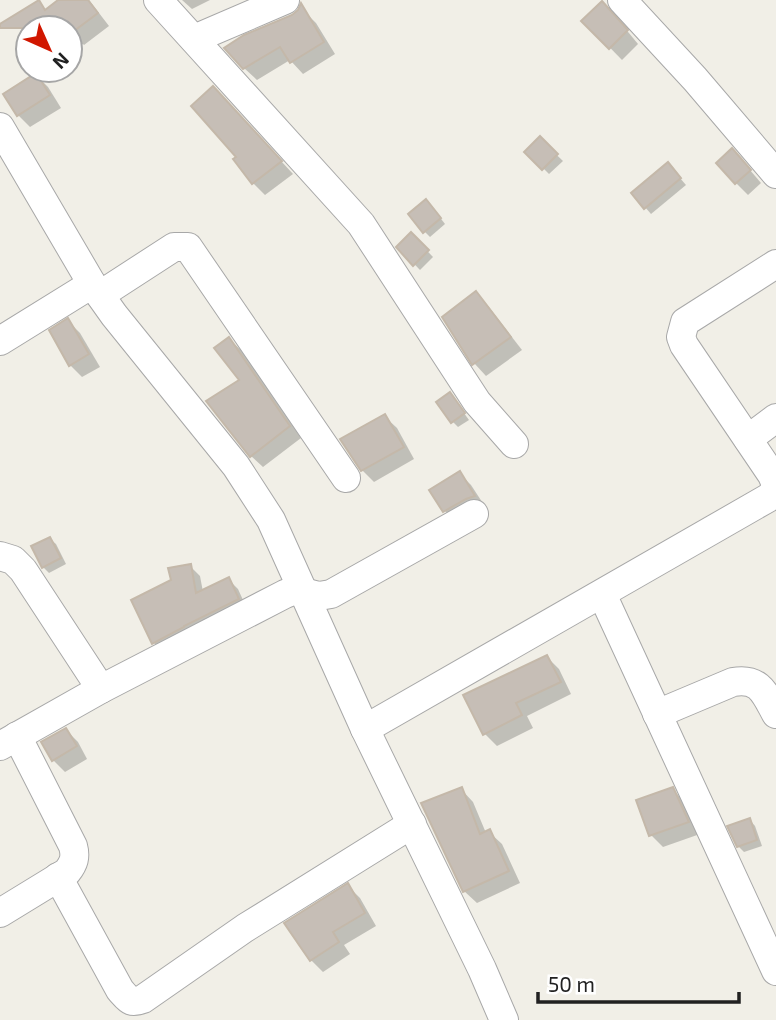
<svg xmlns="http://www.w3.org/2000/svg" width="776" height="1020" font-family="'Exo 2',sans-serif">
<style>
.shadow{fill:#0003}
.building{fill:#c6beb6;stroke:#c4b8a9;stroke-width:2}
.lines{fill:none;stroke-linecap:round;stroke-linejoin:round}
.minor-casing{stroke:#a8a8a8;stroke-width:30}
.minor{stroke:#fff;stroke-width:28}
</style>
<rect width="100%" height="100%" fill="#f1efe7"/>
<g class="shadow">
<polygon points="61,0 89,0 109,26 84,45 83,44 70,51 70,28 28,28 28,37 16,16 39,3 47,11"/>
<polygon points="182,0 210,0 192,9"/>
<polygon points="304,11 316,23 335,54 303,74 290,60 257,80 244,68"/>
<polygon points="614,15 638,44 622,60 584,21"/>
<polygon points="36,75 48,87 61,108 30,127 18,115"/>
<polygon points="225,100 293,174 265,195 253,183 236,160 238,158"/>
<polygon points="540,139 563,161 549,174 527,152"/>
<polygon points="744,163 761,183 748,195 736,183"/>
<polygon points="673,170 686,185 651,214 633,193"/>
<polygon points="432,207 445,224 430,237 424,231"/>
<polygon points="411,234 433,257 420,270 398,247"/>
<polygon points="476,293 488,306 522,350 486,376 474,363"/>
<polygon points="68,321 80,333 100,367 82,377 70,365"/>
<polygon points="229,339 241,350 301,438 263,467 251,456 242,380"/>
<polygon points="450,394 469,420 458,427 453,422"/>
<polygon points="384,416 397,428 414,459 374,482 362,470"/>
<polygon points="459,473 471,485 486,508 457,523 445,511"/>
<polygon points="50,539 56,544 66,564 49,573 43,567"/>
<polygon points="190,566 200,576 203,592 228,579 238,589 247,609 163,652 154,643"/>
<polygon points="547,657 559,669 571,694 527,716 533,728 497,746 485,734"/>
<polygon points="66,730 78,742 87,759 65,772 53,760"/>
<polygon points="461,789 473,802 486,833 489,832 502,844 520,883 477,903 464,891"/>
<polygon points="672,789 684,801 700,834 663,847 651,835"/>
<polygon points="750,820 755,826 762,846 744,852 738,846"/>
<polygon points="348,886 360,898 376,926 344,945 350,954 323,972 311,960 286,924"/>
</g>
<g class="building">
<polygon points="39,0 45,10 58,0 88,0 98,13 70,34 70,28 0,28 0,24"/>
<polygon points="602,1 628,30 609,49 581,21"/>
<polygon points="301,3 324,42 290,63 280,47 243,69 224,48 244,35 292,15 298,10"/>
<polygon points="36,73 50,95 17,116 3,94"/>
<polygon points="213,86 282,161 252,184 233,159 236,157 191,106"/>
<polygon points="540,136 558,154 542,170 524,152"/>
<polygon points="732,148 751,170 735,184 716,163"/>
<polygon points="668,162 681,178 644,209 631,193"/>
<polygon points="426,199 441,218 423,233 408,214"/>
<polygon points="411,232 429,250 413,266 396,247"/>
<polygon points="476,291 511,337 472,365 442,317"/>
<polygon points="68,318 89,354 69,366 49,330"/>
<polygon points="229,337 290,426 250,457 206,401 239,380 214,348"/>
<polygon points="450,392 465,413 451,423 436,402"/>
<polygon points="385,414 404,447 361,471 340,439"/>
<polygon points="460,471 475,496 466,499 443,512 429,490"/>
<polygon points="50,537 61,558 42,568 31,546"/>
<polygon points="191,564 196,593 229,577 239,599 184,626 184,627 152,644 131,600 171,580 168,568"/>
<polygon points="547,655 561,682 516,703 522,715 483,735 463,695"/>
<polygon points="66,728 77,746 52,761 41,742"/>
<polygon points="462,787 480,834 490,829 509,871 463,892 421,803"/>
<polygon points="673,787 689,822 649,836 636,800"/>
<polygon points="750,818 757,840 737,847 727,826"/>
<polygon points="348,883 365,913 333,932 339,942 310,961 284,923"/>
</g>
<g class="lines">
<g class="minor-casing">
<g id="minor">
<polyline points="158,0 361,224 477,402 514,444"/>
<polyline points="622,0 695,79 776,174"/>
<polyline points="194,39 285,0"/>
<polyline points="0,127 92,284 114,315 236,466 271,520 365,729 482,969 504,1020"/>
<polyline points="100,295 174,247 188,247 346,478"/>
<polyline points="0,341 92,284"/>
<polyline points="748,439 776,418"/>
<polyline points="0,556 13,560 23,570 101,689 285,594 295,590 319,596 331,594 474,514"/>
<polyline points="602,594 776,971"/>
<path d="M657 714 733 682C760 677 765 694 776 714"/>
<polyline points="365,729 768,498 775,492 775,482 772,475 684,345 681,337 685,322 776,264"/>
<polyline points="0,746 101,689"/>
<path d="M58 877 120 990C129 1000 130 1004 143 999L245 928 412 824"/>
<path d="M0 913 67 872C74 863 76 857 73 846L17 736"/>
</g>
</g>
<use href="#minor" class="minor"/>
</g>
<g transform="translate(49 49) rotate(135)"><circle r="33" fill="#ffffff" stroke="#a6a6a6" stroke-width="2"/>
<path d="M0-5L12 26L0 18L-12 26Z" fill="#d11700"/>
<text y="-10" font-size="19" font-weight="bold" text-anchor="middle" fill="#212121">N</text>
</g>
<path d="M538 992v10h201v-10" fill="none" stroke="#212121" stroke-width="3.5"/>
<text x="548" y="992" font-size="21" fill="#212121" stroke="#ffffff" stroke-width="5" paint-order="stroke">50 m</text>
</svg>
